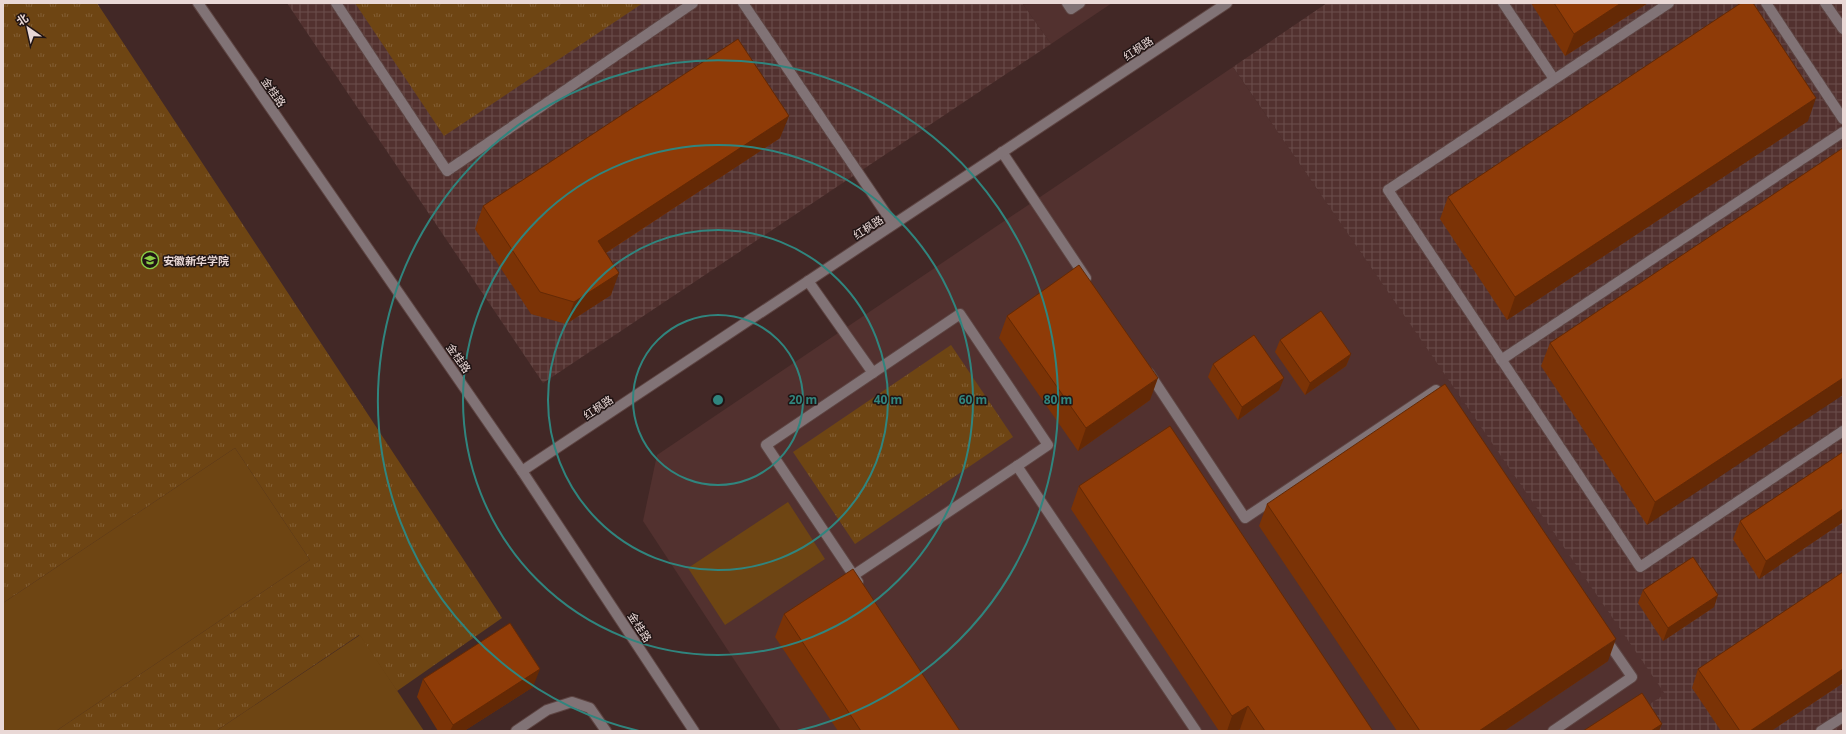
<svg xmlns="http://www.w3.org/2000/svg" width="1846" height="734" font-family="'Noto Sans','Noto Sans SC',sans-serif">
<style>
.built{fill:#52312f}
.industrial{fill:url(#industrial-grid)}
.grass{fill:url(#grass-tufts)}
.garden{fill:#6e4513}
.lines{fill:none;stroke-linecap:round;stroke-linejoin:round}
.minor-casing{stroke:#5d4442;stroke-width:12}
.minor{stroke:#817376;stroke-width:10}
.wall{fill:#7b3306}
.shaded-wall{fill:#642905}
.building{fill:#8f3b07;stroke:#642905}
.ring{fill:none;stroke:#30857e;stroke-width:2}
.labels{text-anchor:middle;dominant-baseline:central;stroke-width:3;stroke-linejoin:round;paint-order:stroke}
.street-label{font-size:11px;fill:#e9d8d6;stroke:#201414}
.poi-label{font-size:11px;font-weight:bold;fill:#e9d8d6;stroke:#201414;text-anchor:start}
.centre{fill:#30857e;stroke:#201414;stroke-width:2}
.ring-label{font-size:12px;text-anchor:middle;font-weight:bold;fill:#30857e;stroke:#201414;stroke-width:3;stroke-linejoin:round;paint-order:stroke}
</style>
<defs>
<pattern id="industrial-grid" width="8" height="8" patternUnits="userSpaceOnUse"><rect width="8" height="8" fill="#52312f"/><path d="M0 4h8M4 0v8" fill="none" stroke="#6b4e4c"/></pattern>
<pattern id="grass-tufts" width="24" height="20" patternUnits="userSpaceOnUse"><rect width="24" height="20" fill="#6e4513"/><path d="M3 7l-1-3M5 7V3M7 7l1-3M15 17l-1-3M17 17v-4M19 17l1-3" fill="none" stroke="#835f35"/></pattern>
</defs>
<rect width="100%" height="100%" fill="#422826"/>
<g class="built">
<polygon points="1022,3 1112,3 1051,44"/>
<polygon points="1233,67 1666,694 1609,731 781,731 643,521 657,455"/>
</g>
<g class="industrial">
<polygon points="287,3 1022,3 1051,44 543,383"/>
<polygon points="1327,3 1843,3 1843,731 1609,731 1665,694 1233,67"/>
</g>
<g class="grass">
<polygon points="3,3 97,3 502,618 397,691 359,635 216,731 56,731 310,560 235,448 3,603"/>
<polygon points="355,3 643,3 444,136"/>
<polygon points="951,345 1013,437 855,544 793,452"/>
</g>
<g class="garden">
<polygon points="235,448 310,560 56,731 3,731 3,603"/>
<polygon points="788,502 825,559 725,625 688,568"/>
<polygon points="360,635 424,731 216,731"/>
</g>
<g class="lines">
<g class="minor-casing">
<g id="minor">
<polyline points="198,3 522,471 694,731"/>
<polyline points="336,3 447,171 693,3"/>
<polyline points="743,3 893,224"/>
<polyline points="1067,3 1071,9 1080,3"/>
<polyline points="1503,3 1554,79"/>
<polyline points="1669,3 1388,190 1640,567 1843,431"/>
<polyline points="1766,3 1843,119"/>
<polyline points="1825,3 1843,29"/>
<polyline points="1002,152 1086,278"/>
<polyline points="808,281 873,373"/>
<polyline points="1501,360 1843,132"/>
<polyline points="1149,373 1245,518 1436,390 1444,401"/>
<polyline points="522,471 1227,3"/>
<polyline points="854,575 1017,466"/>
<polyline points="858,582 766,445 960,314 1048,445 1017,466 1196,731"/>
<polyline points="516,731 547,710 572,702 590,708 606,731"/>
<polyline points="1553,731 1632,677 1605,638"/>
<polyline points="1821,731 1843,717"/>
</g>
</g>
<use href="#minor" class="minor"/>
</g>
<g class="wall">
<polygon points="1531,3 1648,3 1565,56"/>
<polygon points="1808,121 1507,320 1440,219 1448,197"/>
<polygon points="780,138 606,253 611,295 566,324 531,314 475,229 483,206"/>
<polygon points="1843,148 1647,525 1541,366 1550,343"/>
<polygon points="1007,316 1150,400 1078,451 999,338"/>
<polygon points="1280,340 1351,354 1346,366 1305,395 1275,352"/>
<polygon points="1213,364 1279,390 1238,420 1208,377"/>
<polygon points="1843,452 1843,522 1759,579 1733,539 1740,521"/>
<polygon points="1079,486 1373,731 1241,731 1240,729 1236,731 1219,731 1071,509"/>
<polygon points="1267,504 1608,661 1504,731 1397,731 1259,526"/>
<polygon points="1643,590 1714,607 1663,641 1638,603"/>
<polygon points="784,614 960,731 838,731 775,637"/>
<polygon points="1698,669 1843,683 1771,731 1721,731 1692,688"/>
<polygon points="423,679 533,687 464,731 438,731 417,697"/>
</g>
<g class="shaded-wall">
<polygon points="1621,3 1648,3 1565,56 1574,34"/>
<polygon points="1816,98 1808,121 1507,320 1515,297"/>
<polygon points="789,116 780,138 590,263 598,241"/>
<polygon points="619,273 611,295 566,324 574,302"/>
<polygon points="1351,354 1346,366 1305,395 1310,383"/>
<polygon points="1158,378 1150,400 1078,451 1086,428"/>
<polygon points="1284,378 1279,390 1238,420 1242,407"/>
<polygon points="1843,378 1843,395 1647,525 1655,502"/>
<polygon points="1843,509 1843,522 1759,579 1766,561"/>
<polygon points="1718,595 1714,607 1663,641 1668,628"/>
<polygon points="1616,639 1608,661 1504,731 1479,731"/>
<polygon points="540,669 533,687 464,731 450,731 453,725"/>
<polygon points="1843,669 1843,683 1771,731 1750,731"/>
<polygon points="1248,706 1240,729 1236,731 1227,731 1232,716"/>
<polygon points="1662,724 1659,731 1651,731"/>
</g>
<g class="building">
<polygon points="1554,3 1621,3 1574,34"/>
<polygon points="1741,3 1753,3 1816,98 1515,297 1448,197"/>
<polygon points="738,39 789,116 598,241 619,273 574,302 540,292 483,206"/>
<polygon points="1843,148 1843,378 1655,502 1550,343"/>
<polygon points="1079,265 1158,378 1086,428 1007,316"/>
<polygon points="1321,311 1351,354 1310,383 1280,340"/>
<polygon points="1254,335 1284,378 1242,407 1213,364"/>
<polygon points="1445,384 1616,639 1479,731 1420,731 1267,504"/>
<polygon points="1170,426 1373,731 1265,731 1248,706 1232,716 1079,486"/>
<polygon points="1843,452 1843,509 1766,561 1740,521"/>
<polygon points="1693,557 1718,595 1668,628 1643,590"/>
<polygon points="853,569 960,731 861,731 784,614"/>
<polygon points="1843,572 1843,669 1750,731 1740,731 1698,669"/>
<polygon points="510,623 540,669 453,725 423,679"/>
<polygon points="1642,693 1662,724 1651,731 1583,731"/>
</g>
<g class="ring">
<circle cx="718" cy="400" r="85"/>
<circle cx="718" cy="400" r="170"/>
<circle cx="718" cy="400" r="255"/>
<path d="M639 731A340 340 0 1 1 797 731"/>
</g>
<defs>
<g id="university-ring" transform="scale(0.9)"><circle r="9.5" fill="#201414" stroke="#8bce46" stroke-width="1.5"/><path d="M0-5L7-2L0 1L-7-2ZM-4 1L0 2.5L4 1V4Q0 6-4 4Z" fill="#8bce46"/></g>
</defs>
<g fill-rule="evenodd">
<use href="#university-ring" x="150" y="260"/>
</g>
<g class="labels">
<g class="street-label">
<text transform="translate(1138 48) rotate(-34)">红枫路</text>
<text transform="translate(274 92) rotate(55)">金桂路</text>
<text transform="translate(868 227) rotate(-33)">红枫路</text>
<text transform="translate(459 358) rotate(55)">金桂路</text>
<text transform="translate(598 407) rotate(-34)">红枫路</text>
<text transform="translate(640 627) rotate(57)">金桂路</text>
</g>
<g class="poi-label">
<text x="163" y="260">安徽新华学院</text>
</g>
</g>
<circle cx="718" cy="400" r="6" class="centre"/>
<g class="ring-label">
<text x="803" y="404">20 m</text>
<text x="888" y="404">40 m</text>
<text x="973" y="404">60 m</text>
<text x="1058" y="404">80 m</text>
</g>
<rect width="1846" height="734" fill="none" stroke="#e9d8d6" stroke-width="8"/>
<g transform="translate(28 28) rotate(326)" stroke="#201414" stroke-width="3" paint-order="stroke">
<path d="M0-3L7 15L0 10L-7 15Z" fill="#e9d8d6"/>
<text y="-6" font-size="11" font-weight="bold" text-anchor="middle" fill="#e9d8d6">北</text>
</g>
</svg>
